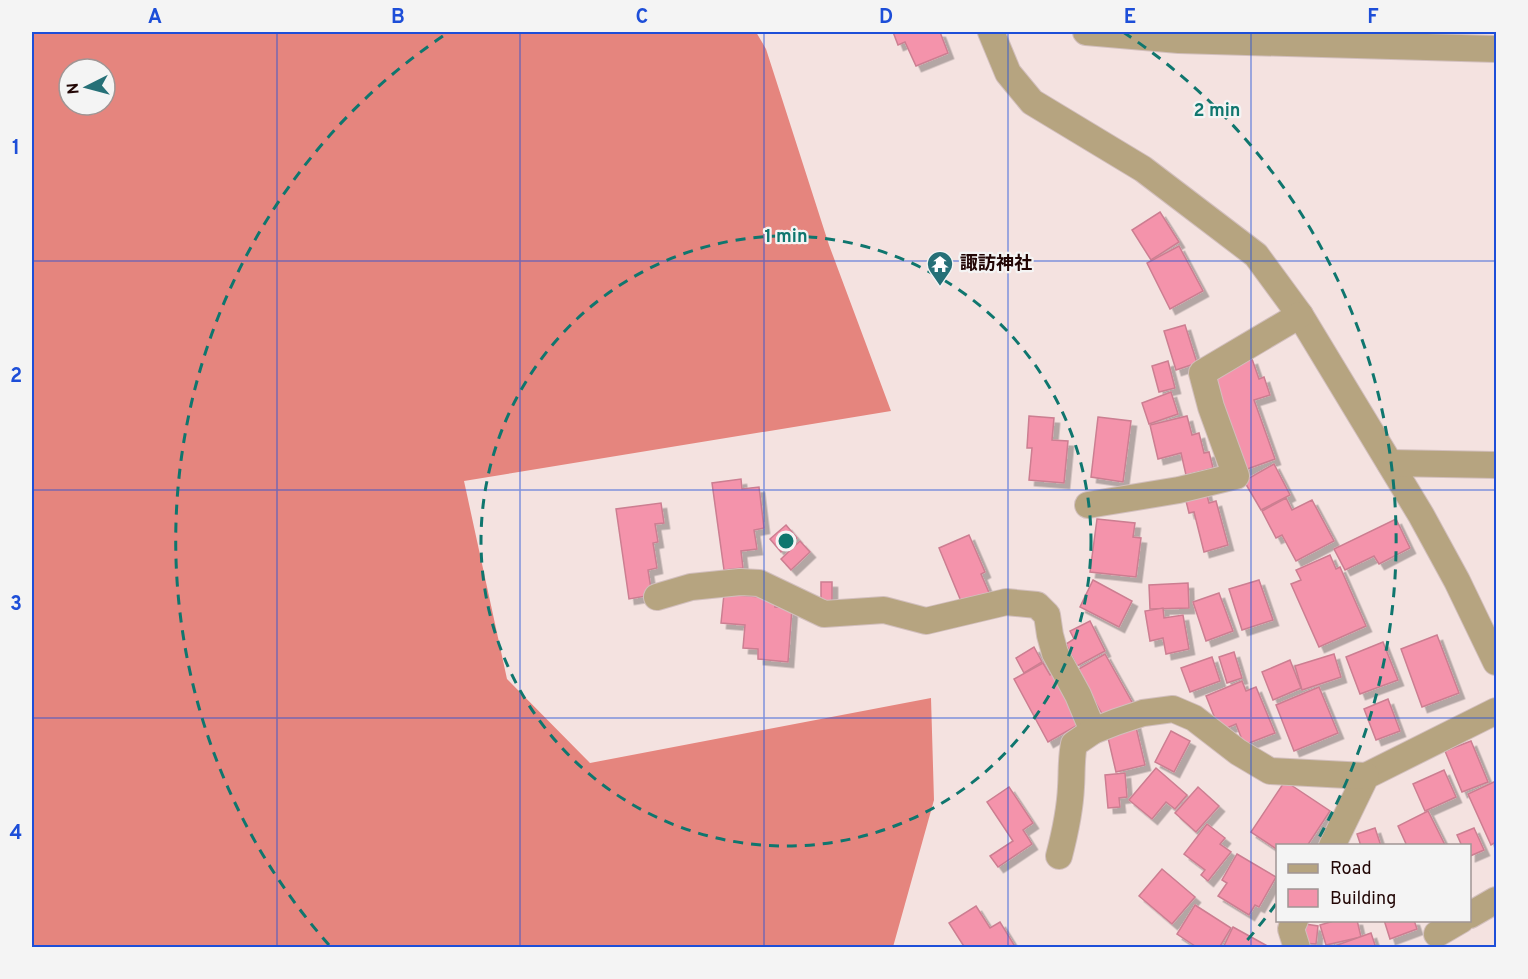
<svg xmlns="http://www.w3.org/2000/svg" width="1528" height="979" font-family="Overpass,'Noto Sans JP',sans-serif">
<style>
.forest{fill:#e5857e;fill-rule:evenodd}
.building{fill:#f493ab;stroke:#cc7e91;stroke-width:1.5;filter:url(#shadow)}
.lines{fill:none;stroke-linecap:round;stroke-linejoin:round}
.street-casing{stroke:#d2bfbd;stroke-width:28}
.street{stroke:#b6a480;stroke-width:26}
.grid{fill:none;stroke:#1d4ed8;stroke-width:1.5;stroke-opacity:0.55}
.ring{fill:none;stroke:#0f766e;stroke-width:3;stroke-dasharray:10 8}
.labels{text-anchor:middle;dominant-baseline:central;stroke-width:4.5;stroke-linejoin:round;paint-order:stroke}
.poi-label{font-size:18px;font-weight:bold;fill:#220605;stroke:#f4f4f4;text-anchor:start}
.centre{fill:#0f766e;stroke:#f4f4f4;stroke-width:3}
.ring-label{font-size:18px;text-anchor:middle;font-weight:bold;fill:#0f766e;stroke:#f4f4f4;stroke-width:4.5;stroke-linejoin:round;paint-order:stroke}
.neatline{fill:none;stroke:#1d4ed8;stroke-width:2}
.grid-label{font-size:20px;text-anchor:middle;font-weight:bold;fill:#1d4ed8}
</style>
<defs>
<filter id="shadow"><feDropShadow dx="5.5" dy="5.5" stdDeviation="0" flood-color="#0004"/></filter>
</defs>
<rect width="100%" height="100%" fill="#f4e2e0"/>
<path class="forest" d="M32 32H756L766 49 829 245 891 411 464 481 507 679 590 763 931 698 934 800 893 947H32ZM69 69H105V105H69Z"/>
<g class="building">
<polygon points="893,32 940,32 948,53 916,66 905,42 898,45"/>
<polygon points="1160,212 1179,242 1151,260 1132,230"/>
<polygon points="1179,246 1203,291 1170,309 1147,263"/>
<polygon points="1185,325 1197,363 1176,370 1164,331"/>
<polygon points="1252,359 1259,379 1264,377 1270,395 1254,400 1275,459 1239,472 1204,376"/>
<polygon points="1168,361 1175,388 1159,392 1152,366"/>
<polygon points="1171,392 1178,414 1149,424 1142,403"/>
<polygon points="1029,416 1054,418 1052,440 1068,441 1064,483 1029,480 1032,448 1027,448"/>
<polygon points="1187,416 1192,435 1199,433 1204,453 1209,452 1213,468 1186,475 1181,453 1158,459 1150,425"/>
<polygon points="1098,417 1131,421 1123,482 1091,477"/>
<polygon points="1274,464 1290,495 1261,510 1244,481"/>
<polygon points="741,479 742,489 759,487 764,528 754,530 757,549 741,551 743,568 724,570 712,483"/>
<polygon points="1205,488 1209,503 1216,501 1228,545 1204,552 1194,512 1189,513 1184,493"/>
<polygon points="1286,498 1292,510 1312,500 1334,541 1296,561 1282,535 1276,538 1262,511"/>
<polygon points="661,503 664,523 655,524 658,542 653,543 657,568 648,570 652,595 629,599 616,509"/>
<polygon points="1097,519 1135,523 1133,537 1141,538 1136,577 1090,572"/>
<polygon points="1396,519 1410,548 1379,564 1374,556 1345,570 1334,549"/>
<polygon points="786,525 797,538 781,552 770,539"/>
<polygon points="969,535 985,572 981,574 990,595 963,606 939,548"/>
<polygon points="800,541 810,552 791,570 781,559"/>
<polygon points="1330,555 1336,569 1340,567 1366,626 1319,647 1291,584 1301,580 1296,570"/>
<polygon points="1093,580 1132,601 1119,627 1080,607"/>
<polygon points="1259,580 1273,620 1242,630 1229,589"/>
<rect x="821" y="582" width="11" height="23"/>
<polygon points="1188,583 1189,608 1150,609 1149,585"/>
<polygon points="1219,593 1233,631 1206,641 1193,602"/>
<polygon points="724,594 775,598 775,607 792,608 788,662 758,659 758,649 743,648 745,625 721,623"/>
<polygon points="1163,608 1164,618 1183,615 1189,649 1166,654 1163,638 1150,641 1145,611"/>
<polygon points="1090,621 1105,651 1077,666 1066,644 1074,639 1070,631"/>
<polygon points="1437,635 1459,693 1422,707 1401,649"/>
<polygon points="1383,642 1398,680 1360,694 1346,657"/>
<polygon points="1034,647 1042,662 1024,673 1016,658"/>
<polygon points="1234,652 1242,678 1227,683 1219,657"/>
<polygon points="1105,654 1133,704 1105,719 1077,670"/>
<polygon points="1334,654 1341,677 1302,690 1295,666"/>
<polygon points="1212,657 1220,681 1190,692 1181,668"/>
<polygon points="1290,660 1301,688 1273,700 1262,672"/>
<polygon points="1043,663 1050,675 1055,672 1083,722 1048,742 1014,679"/>
<polygon points="1242,681 1246,691 1256,687 1275,733 1244,745 1236,724 1220,731 1206,696"/>
<polygon points="1319,687 1338,733 1294,751 1276,705"/>
<polygon points="1388,699 1400,731 1376,740 1364,709"/>
<polygon points="1135,723 1145,765 1116,772 1106,729"/>
<polygon points="1171,731 1190,741 1174,772 1155,762"/>
<polygon points="1471,741 1488,782 1462,792 1445,751"/>
<polygon points="1156,768 1187,795 1175,809 1166,802 1152,819 1129,800"/>
<polygon points="1444,770 1456,797 1425,811 1413,784"/>
<polygon points="1125,773 1127,797 1119,798 1120,807 1108,808 1105,775"/>
<polygon points="1285,781 1330,811 1307,846 1278,846 1278,850 1251,832"/>
<polygon points="1496,781 1496,842 1491,845 1468,794"/>
<polygon points="1009,787 1033,823 1023,830 1032,844 998,867 990,856 1013,841 987,802"/>
<polygon points="1198,787 1219,806 1196,832 1175,813"/>
<polygon points="1428,811 1445,845 1407,846 1398,826"/>
<polygon points="1207,824 1225,838 1220,844 1231,852 1208,881 1201,875 1205,870 1184,854"/>
<polygon points="1375,828 1381,846 1361,846 1357,834"/>
<polygon points="1474,828 1484,850 1470,856 1470,846 1462,846 1457,835"/>
<polygon points="1237,854 1276,877 1259,907 1255,905 1249,915 1218,896 1227,883 1222,880"/>
<polygon points="1162,869 1195,897 1172,924 1139,896"/>
<polygon points="1195,905 1231,928 1219,948 1198,948 1177,934"/>
<polygon points="976,906 990,928 1000,922 1016,948 965,948 949,923"/>
<polygon points="1337,920 1357,920 1361,937 1326,945 1320,925"/>
<polygon points="1384,920 1414,920 1417,929 1390,939"/>
<polygon points="1305,924 1318,926 1316,944 1303,943"/>
<polygon points="1233,927 1271,948 1223,948"/>
<polygon points="1371,933 1376,948 1329,948"/>
</g>
<g class="lines">
<g class="street-casing">
<g id="street">
<polyline points="991,32 1008,73 1032,102 1143,169 1256,255 1300,315 1421,515 1457,581 1496,662"/>
<polyline points="1086,32 1179,40 1496,49"/>
<polyline points="1390,463 1496,465"/>
<polyline points="1088,505 1179,490 1236,476 1211,407 1202,373 1300,315"/>
<polyline points="657,597 691,587 740,582 759,583 824,614 884,610 926,621 1006,602 1037,605 1047,615 1050,635 1055,653 1078,695 1093,731"/>
<polyline points="1332,846 1366,776 1496,711"/>
<path d="M1059 856C1065 833 1070 810 1071 787 1072 772 1071 759 1074 744L1093 731 1116 722 1143 713 1173 709 1194 718 1238 752 1270 771 1366 776"/>
<polyline points="1470,915 1496,900"/>
<polyline points="1295,920 1291,929 1297,948"/>
<polyline points="1437,934 1461,920"/>
</g>
</g>
<use href="#street" class="street"/>
</g>
<path class="grid" d="M277 32V948M520 32V948M764 32V948M1008 32V948M1251 32V948M32 261H1496M32 490H1496M32 718H1496"/>
<g class="ring">
<circle cx="786" cy="541" r="305"/>
<path d="M1276 904A610 610 0 0 1 1243 945M329 945A610 610 0 0 1 449 32M1123 32A610 610 0 0 1 1317 841"/>
</g>
<defs>
<g id="temple-pin" transform="scale(1.35)"><path d="M0 17L-7.5 6A9.5 9.5 0 1 1 7.5 6Z" fill="#267077" stroke="#f4f4f4"/><path d="M0-6L5-2H3V0L6.5 2.5H4V6H1.5V3h-3V6H-4V2.5H-6.5L-3 0V-2H-5Z" fill="#fff"/></g>
</defs>
<g fill-rule="evenodd">
<use href="#temple-pin" x="940" y="264"/>
</g>
<g class="labels">
<g class="poi-label">
<text x="960" y="264">諏訪神社</text>
</g>
</g>
<circle cx="786" cy="541" r="9" class="centre"/>
<g class="ring-label">
<text x="1217" y="116">2 min</text>
<text x="786" y="242">1 min</text>
</g>
<rect width="1528" height="979" fill="none" stroke="#f4f4f4" stroke-width="66"/>
<rect x="1276" y="844" width="195" height="78" fill="#f4f4f4" stroke="#a09594" stroke-width="1.5"/>
<rect x="1288" y="864" width="30" height="9" fill="#b6a480" stroke="#a09594" stroke-width="1.5"/>
<text x="1330" y="874" font-size="18" fill="#220605">Road</text>
<rect x="1288" y="889" width="30" height="18" fill="#f493ab" stroke="#a09594" stroke-width="1.5"/>
<text x="1330" y="904" font-size="18" fill="#220605">Building</text>
<g transform="translate(87 87) rotate(264)"><circle r="28" fill="#f4f4f4" stroke="#a09594" stroke-width="1.5"/>
<path d="M0-4.5L10 22L0 15L-10 22Z" fill="#267077"/>
<text y="-9" font-size="16" font-weight="bold" text-anchor="middle" fill="#220605">N</text>
</g>
<rect x="33" y="33" width="1462" height="913" class="neatline"/>
<g class="grid-label">
<text x="155" y="23">A</text>
<text x="398" y="23">B</text>
<text x="642" y="23">C</text>
<text x="886" y="23">D</text>
<text x="1130" y="23">E</text>
<text x="1373" y="23">F</text>
<text x="16" y="154">1</text>
<text x="16" y="382">2</text>
<text x="16" y="610">3</text>
<text x="16" y="839">4</text>
</g>
</svg>
